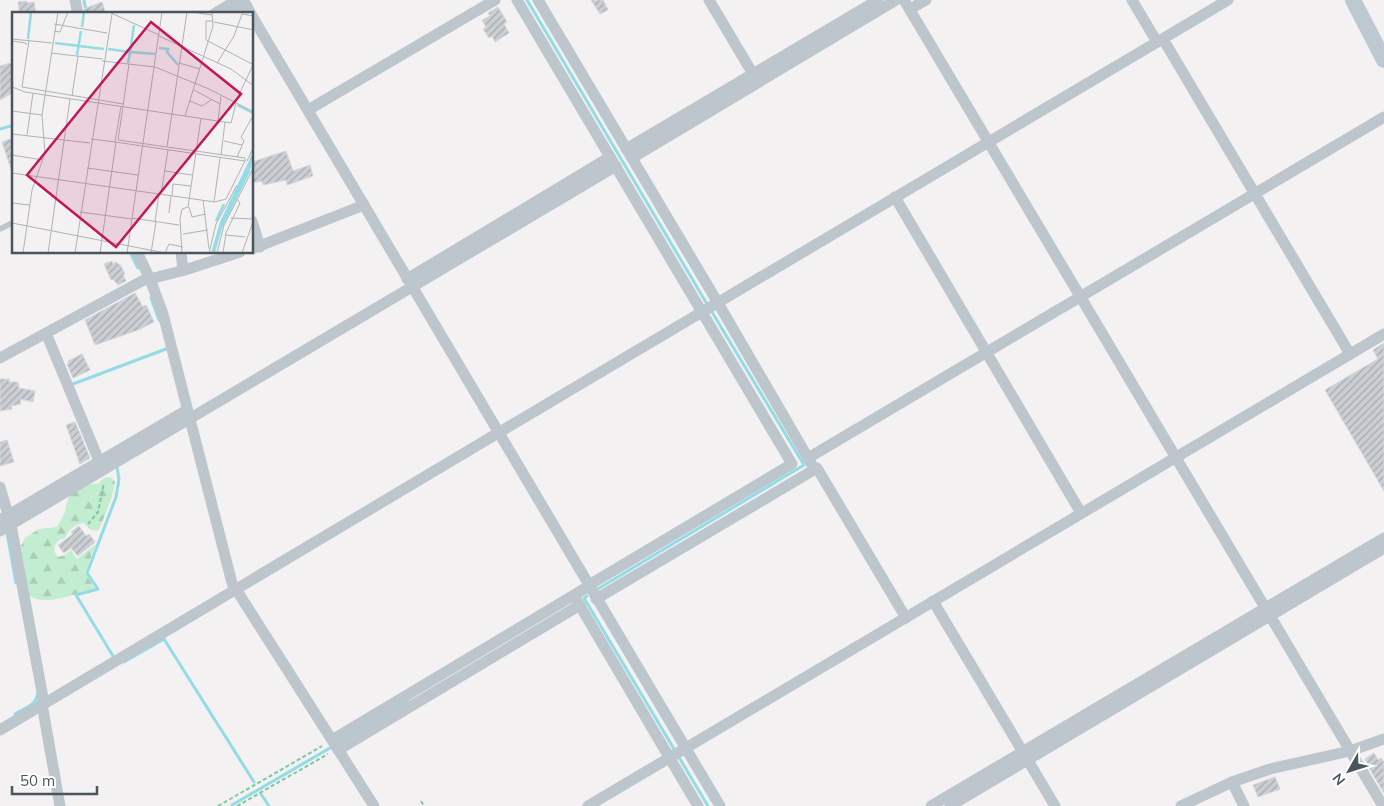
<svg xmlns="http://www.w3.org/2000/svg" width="1384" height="806" font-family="Mulish,sans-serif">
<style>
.forest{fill:url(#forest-firs)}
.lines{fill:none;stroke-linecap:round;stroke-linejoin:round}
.stream{stroke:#93dce6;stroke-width:3}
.building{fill:url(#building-hatch);stroke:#d5d7db}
.path{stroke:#7dc89d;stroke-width:2;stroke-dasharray:4 2.5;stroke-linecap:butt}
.service{stroke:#bdc6cc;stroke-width:5.5}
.minor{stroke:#bdc6cc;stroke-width:11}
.secondary{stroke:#bec8d1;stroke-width:16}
.inset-river{fill:none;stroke:#93dce6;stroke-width:2.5}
.inset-road{fill:none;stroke:#afb3b6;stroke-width:1}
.view{fill:#c2185b;fill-opacity:0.15;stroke:#c2185b;stroke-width:2.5}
.inset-edge{fill:none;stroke:#4a555d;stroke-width:2.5}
</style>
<defs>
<pattern id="forest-firs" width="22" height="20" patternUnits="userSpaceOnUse" patternTransform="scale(1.25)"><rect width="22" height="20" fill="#c3edd0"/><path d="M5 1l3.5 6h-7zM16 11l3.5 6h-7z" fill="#a9cdb5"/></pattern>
<pattern id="building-hatch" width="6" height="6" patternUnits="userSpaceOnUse" patternTransform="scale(1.25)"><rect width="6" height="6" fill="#cbced3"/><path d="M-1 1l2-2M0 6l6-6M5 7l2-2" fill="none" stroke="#a7aaae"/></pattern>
</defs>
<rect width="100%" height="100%" fill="#f3f1f1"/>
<path class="forest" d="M111 477 115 482 112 497 99 530C92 532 88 528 84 523 78 523 73 527 69 531 67 533 67 536 65 538 64 539 62 539 61 539 54 543 52 552 58 557L65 555 71 550 77 559 96 544 85 573 95 588C79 592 42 609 28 594L21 546 25 538 39 529 57 527C59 523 61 520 63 516 66 511 66 502 69 497 76 488 88 483 98 484L104 478Z"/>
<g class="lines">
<g class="stream">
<polyline points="84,0 86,11"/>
<polyline points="527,0 707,304"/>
<polyline points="225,14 233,9"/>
<polyline points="0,129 14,125"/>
<polyline points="130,252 138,268"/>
<polyline points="151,298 159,320"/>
<polyline points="73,384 166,349"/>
<polyline points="7,533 16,583"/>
<polyline points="596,590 804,465 712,312"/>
<polyline points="587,596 584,598 708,806"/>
<polyline points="113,656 76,595 98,589 87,573 116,497 119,479 117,467"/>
<polyline points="124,662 164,639 254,782"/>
<path d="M15 714C23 709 37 705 37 695"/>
<polyline points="338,743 408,701"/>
<polyline points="261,794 269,806"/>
<polyline points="232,805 330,748"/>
</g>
</g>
<g class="building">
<polygon points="591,0 603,0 608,10 600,14"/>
<polygon points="27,1 27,3 34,2 36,14 20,14 18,2"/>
<polygon points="102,2 106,14 85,14 84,9"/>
<polygon points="498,7 507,22 504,24 509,33 495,42 492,36 489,38 483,29 486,27 482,20 490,16 488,13"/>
<polygon points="14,62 14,92 0,100 0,66"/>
<polygon points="14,138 14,172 12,172 2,142"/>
<polygon points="286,151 293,171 310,165 313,176 287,185 286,180 263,185 262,181 252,183 252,162"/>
<polygon points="112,261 113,264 117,262 119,265 120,264 125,274 123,275 126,281 118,285 113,279 111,280 104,264"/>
<polygon points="135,293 143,307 146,305 154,322 138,330 95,345 85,320"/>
<polygon points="1384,343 1384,491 1325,390 1378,359 1373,350"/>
<polygon points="82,354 90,370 73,378 67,364 69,364 68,361"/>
<polygon points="0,379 9,379 9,382 18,382 19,388 35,391 33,402 20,399 21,404 11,406 12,409 0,411"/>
<polygon points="75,422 90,458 80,464 66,425"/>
<polygon points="7,440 14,462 0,466 0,442"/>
<polygon points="79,526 86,536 89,534 95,542 78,556 71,548 64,553 58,545 73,534 71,532"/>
<polygon points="1374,753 1378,760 1381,758 1384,762 1384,793 1369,768 1370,768 1365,759"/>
<polygon points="1275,777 1280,789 1258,797 1253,785"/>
</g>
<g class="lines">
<g class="path">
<polyline points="88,524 98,512 104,483"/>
<polyline points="421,801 424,806"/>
<polyline points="218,806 322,746"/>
<polyline points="237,806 328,754"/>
</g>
<polyline class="service" points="0,229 14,222"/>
<g class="minor">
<polyline points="75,0 78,14"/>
<polyline points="243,0 251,14"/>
<polyline points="517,0 792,464 589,585"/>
<polyline points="538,0 718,303 815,470"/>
<polyline points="709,0 753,74"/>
<polyline points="904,0 1383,806"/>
<polyline points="1132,0 1157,42"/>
<polyline points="910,9 926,0"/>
<polyline points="214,14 237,0"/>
<polyline points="235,14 247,6"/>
<polyline points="252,16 720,806"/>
<polyline points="1163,39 1350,354"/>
<polyline points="308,110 495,0"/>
<polyline points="626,149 878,0"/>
<polyline points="632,158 896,0"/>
<polyline points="895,197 1081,513"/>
<polyline points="252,221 260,247"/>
<polyline points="252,249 364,205"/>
<polyline points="137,252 150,279 163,314 232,583 374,806"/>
<polyline points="181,252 183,270"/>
<polyline points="407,279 610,157"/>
<polyline points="46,333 102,468"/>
<polyline points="0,358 142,281 185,270 240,252"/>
<polyline points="808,458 1384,117"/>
<polyline points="0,487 11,525 44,703"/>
<polyline points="0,520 187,410"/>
<polyline points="0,531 616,166"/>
<polyline points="576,599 698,806"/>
<polyline points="596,599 817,468 906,618"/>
<polyline points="933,601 1055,806"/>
<polyline points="42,704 60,806"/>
<polyline points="0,730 498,433 1228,0"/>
<polyline points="332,740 589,586"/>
<polyline points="338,750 580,605"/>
<polyline points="1232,782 1244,806"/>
<polyline points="588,806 1384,334"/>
<polyline points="931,806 1384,538"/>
<polyline points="950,806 1384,548"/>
<polyline points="1181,806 1232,782 1270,769 1350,751 1384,739"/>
</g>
<polyline class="secondary" points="1353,0 1384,60"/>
</g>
<g transform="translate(12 12)">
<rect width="241" height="241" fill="#f3f1f1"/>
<path d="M241 140 238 160 210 216 203 241H199L208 210Z" fill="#93dce6"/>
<path class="inset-river" d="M70 15 72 0M16 27 19 0M43 31 92 37M119 34 122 13M147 36 156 37 155 40 166 53M96 37 117 40M119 40 143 42M65 43 69 19M116 51 119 35M225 93 241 101M204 209 212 192"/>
<path class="inset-road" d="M97 0 147 23M180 0 200 3M201 9H194V28L242 53M202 10 242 18M42 12 95 21M42 19 48 20 56 0M147 24 219 57 242 74M0 27 40 31M17 28 10 75 111 92M0 29 14 31V33M39 41 91 47M90 49 143 55 197 77 242 100M167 51 188 57M205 51 222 24 230 2 242 4M0 75 13 80 219 111 224 91M182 78 208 92M60 84 66 44M178 89 190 94 199 88M223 91 241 53M111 94 117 52M111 95 106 128 233 146V149M0 99 30 103M173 104 201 14 200 0M206 109 209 84M0 122 78 131M15 123 21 81M79 127 103 130 109 94M212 129 230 133M103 130 233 149M155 135 175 0M0 143 31 148M209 143 213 110M225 145 232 129 229 125 242 102M235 149 242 134M75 156 126 163M153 159 180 163M0 161 203 190 214 187 233 149M149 182 156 138M160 184 161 172 179 174M191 188 197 237M202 190 208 146M0 191 17 193M177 195 180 205 194 202M68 200 120 207M157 201 159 184M120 206 167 213M219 206 240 207M143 210 147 182M0 211 153 241M171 222 196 218M214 223 233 225M11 241 20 178 33 141 30 103 46 0M36 241 58 87M63 241 100 2M88 241 104 130M115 241 150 0M139 241 144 210M153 241 157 232 171 235M170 241 168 207 170 197 176 195 189 106M197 241 204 212 225 173M205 241 212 213 242 155M211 241 214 221 228 191 225 187M230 241 242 207"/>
<path class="view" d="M139 10 229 82 104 235 15 163Z"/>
<rect width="241" height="241" class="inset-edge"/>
</g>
<g transform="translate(1349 771) rotate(231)" stroke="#ffffff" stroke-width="4" paint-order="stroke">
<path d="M0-4L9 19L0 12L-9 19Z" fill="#4a555d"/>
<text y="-8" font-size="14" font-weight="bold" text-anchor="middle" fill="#4a555d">N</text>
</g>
<path d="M12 786v8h85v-8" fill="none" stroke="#4a555d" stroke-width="2.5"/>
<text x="20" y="786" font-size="15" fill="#4a555d" stroke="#ffffff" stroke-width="4" paint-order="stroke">50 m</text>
</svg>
